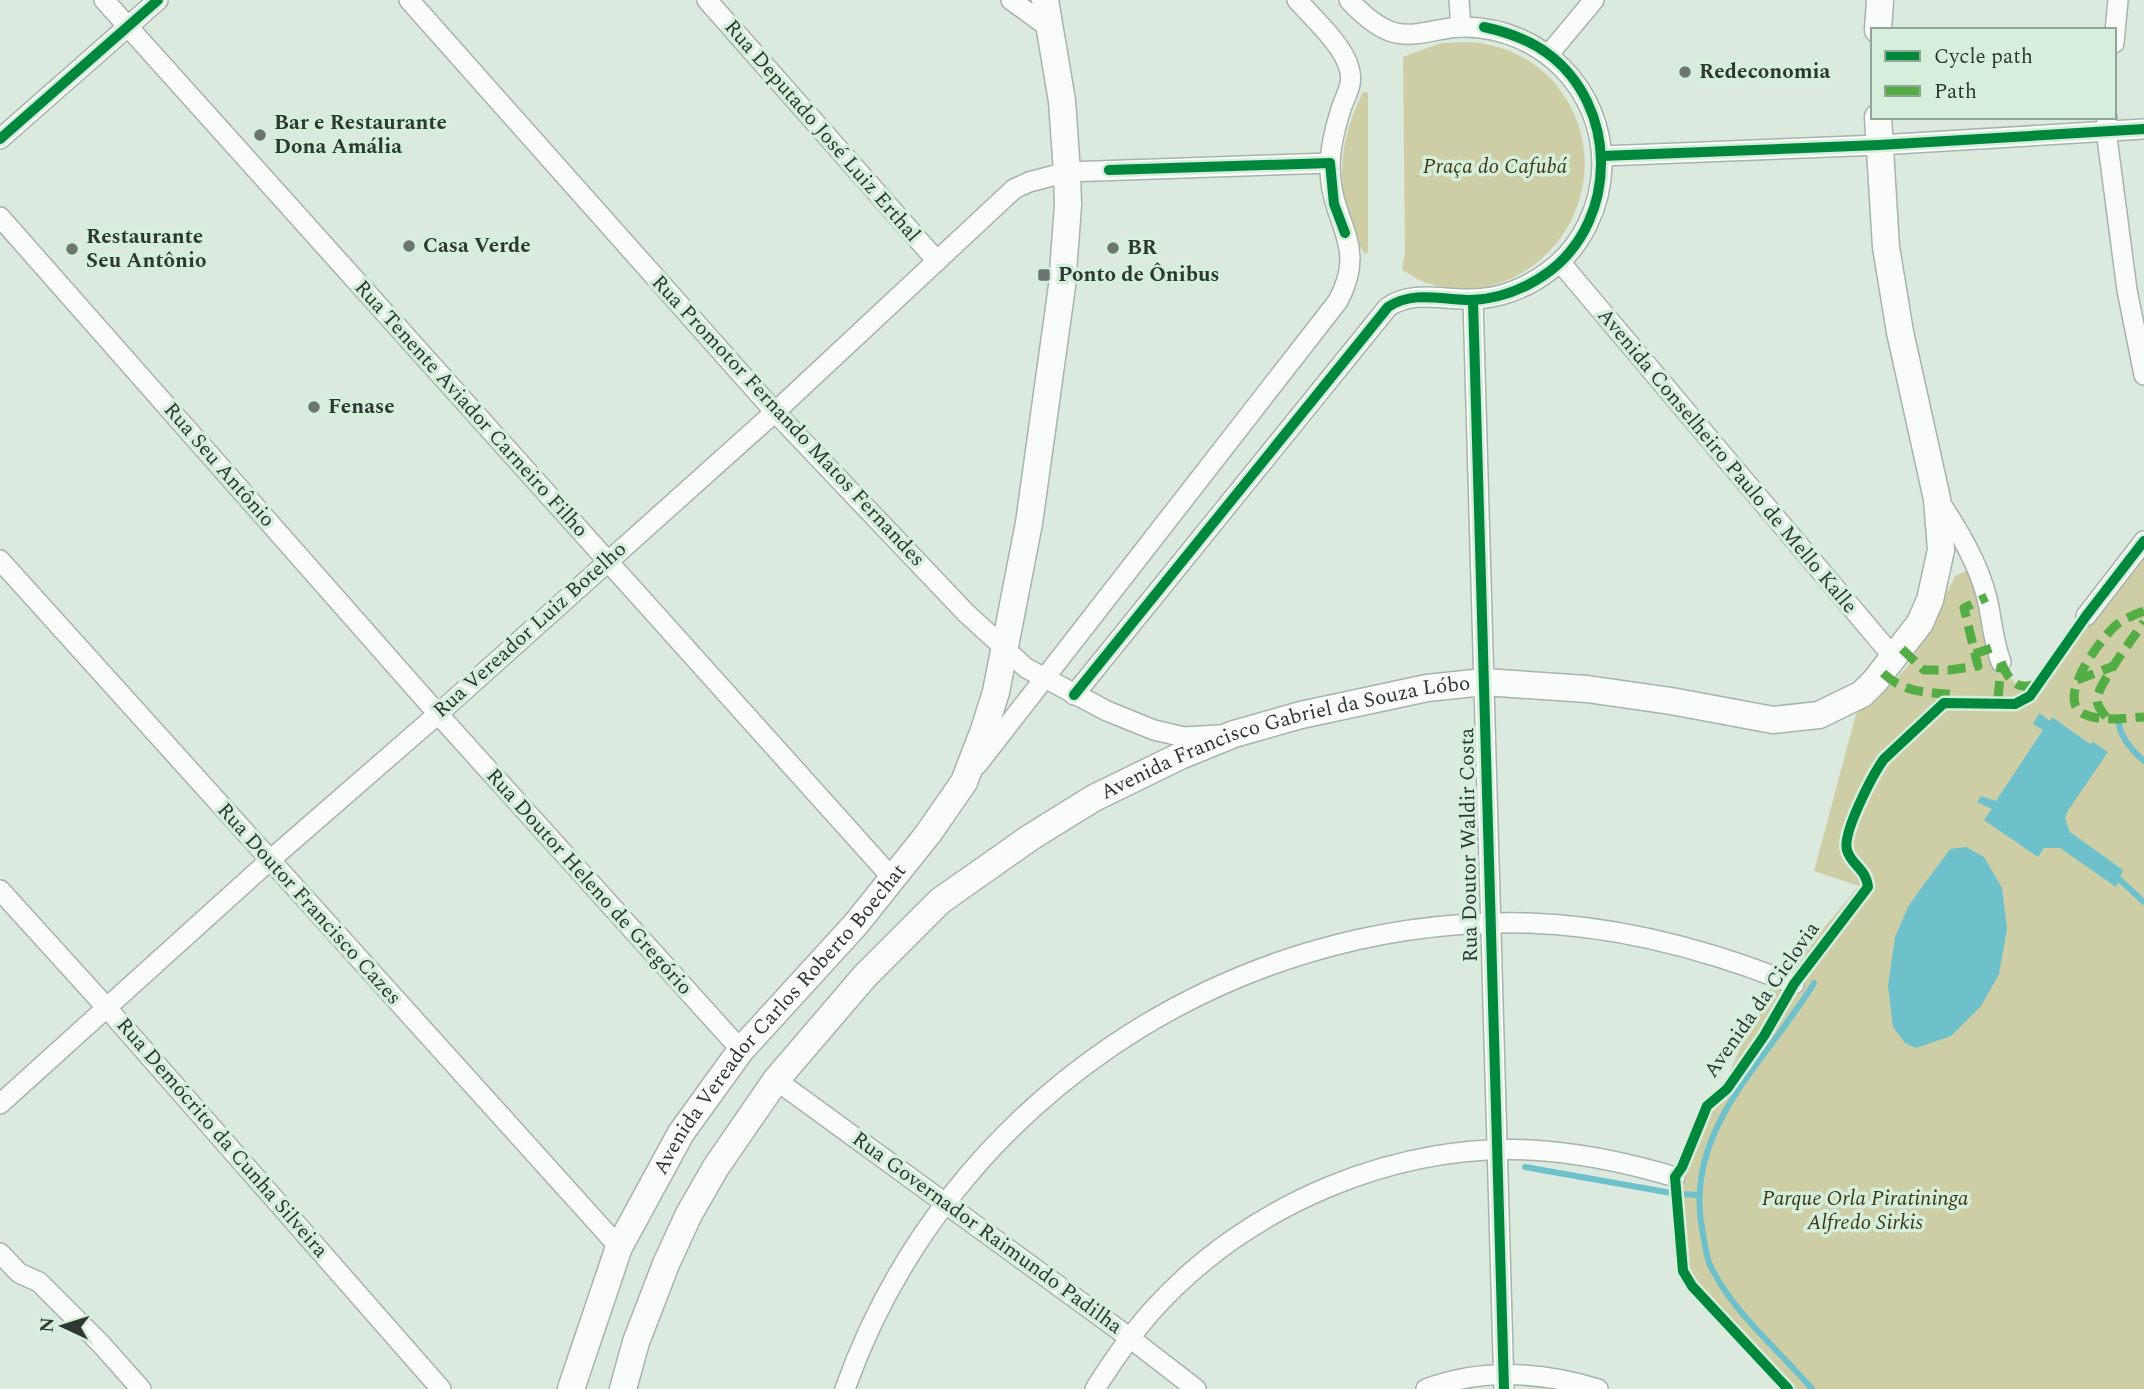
<svg xmlns="http://www.w3.org/2000/svg" width="2144" height="1389" font-family="Spectral,serif">
<style>
.green{fill:#cecea6}
.water{fill:#6ec0cb}
.lines{fill:none;stroke-linecap:round;stroke-linejoin:round}
.stream{stroke:#6ec0cb;stroke-width:6}
.street-casing{stroke:#a7b3ab;stroke-width:22}
.secondary-casing{stroke:#a7b3ab;stroke-width:29}
.street{stroke:#fafcfa;stroke-width:19}
.secondary{stroke:#fafcfa;stroke-width:26}
.quiet{stroke:#54ac45;stroke-width:9;stroke-dasharray:18 9;stroke-linecap:butt}
.cycleway-casing{stroke:#d5efdc;stroke-width:15}
.cycleway{stroke:#00873e;stroke-width:10}
.poi-dot{fill:#6b766e;stroke:#d5efdc;stroke-width:2.5}
.labels{text-anchor:middle;dominant-baseline:central;stroke-width:7;stroke-linejoin:round;paint-order:stroke}
.poi-label{font-size:21px;font-weight:bold;fill:#2e3831;stroke:#d5efdc;text-anchor:start}
.street-label{font-size:21px;fill:#2e3831;stroke:#d5efdc}
.park-label{font-size:21px;font-style:italic;fill:#3f3814;stroke:#d5efdc}
</style>
<rect width="100%" height="100%" fill="#dbe9df"/>
<g class="green">
<path d="M1441 43C1455 43 1471 41 1484 44 1512 48 1539 64 1557 86 1632 180 1544 318 1426 283 1418 280 1410 274 1402 270L1405 253 1403 57Z"/>
<path d="M1363 92H1367L1368 95V252L1365 255C1333 203 1336 145 1363 92Z"/>
<path d="M2144 541V1389H1788L1692 1286 1683 1271 1675 1177 1682 1167 1707 1106 1720 1095 1761 998 1790 968 1859 886 1814 871 1856 714 1888 688 1907 667 1925 638 1955 576 1967 570 1973 580C1980 602 1999 677 2019 685 2027 689 2032 686 2039 683L2086 616Z"/>
</g>
<g class="water">
<polygon points="2039,713 2050,721 2052,717 2090,744 2093,742 2108,752 2067,812 2065,819 2070,832 2123,870 2116,887 2060,848 2044,848 2038,857 1984,820 1992,809 1977,802 1981,796 1996,801 2043,730 2033,724"/>
<polygon points="1966,847 1984,857 2002,888 2007,929 1999,974 1981,1006 1951,1036 1916,1048 1905,1043 1893,1027 1888,986 1895,937 1909,905 1950,849"/>
</g>
<g class="lines">
<g class="stream">
<path d="M2118 718C2119 735 2131 750 2144 761"/>
<polyline points="2120,880 2144,902"/>
<polyline points="1525,1167 1677,1194 1699,1195"/>
<path d="M1812 1389C1778 1349 1733 1313 1710 1265 1706 1256 1705 1244 1703 1234 1681 1130 1765 1064 1814 983"/>
</g>
<g class="street-casing">
<g id="street">
<polyline points="104,0 894,880"/>
<polyline points="409,0 775,412 966,613 1026,668 1107,711 1154,730 1184,737 1219,735"/>
<polyline points="707,0 937,261"/>
<polyline points="1011,0 1051,29"/>
<polyline points="1459,0 1461,27"/>
<polyline points="2114,43 2118,0"/>
<polyline points="1549,54 1594,0"/>
<polyline points="2107,117 2106,130 2127,290 2144,375"/>
<polyline points="0,139 158,0"/>
<polyline points="1602,156 1879,145 2144,129"/>
<polyline points="0,217 438,714 741,1050"/>
<polyline points="1560,262 1895,659"/>
<polyline points="1473,300 1504,1389"/>
<path d="M1939 501C1959 531 1978 563 1987 598 1992 619 1993 641 2001 662"/>
<polyline points="0,560 619,1247"/>
<polyline points="2086,616 2144,541"/>
<path d="M1074 695 1388 307C1413 290 1442 300 1471 299 1499 299 1527 288 1549 271 1582 247 1601 206 1602 165 1602 88 1541 28 1465 27 1442 26 1419 38 1396 33 1378 29 1361 13 1349 0"/>
<path d="M977 765 1338 301C1369 243 1330 224 1330 167 1330 147 1335 128 1341 109 1346 94 1354 84 1349 68 1343 45 1313 18 1297 0"/>
<polyline points="0,890 107,1008 441,1389"/>
<polyline points="776,1080 1130,1338 1196,1389"/>
<polyline points="0,1104 269,861 438,714 775,412 1014,189 1029,182 1067,172 1330,163"/>
<polyline points="0,1253 19,1273 39,1282 101,1344 141,1389"/>
<path d="M845 1389C946 1104 1227 915 1529 923 1621 926 1709 950 1794 984"/>
<path d="M1095 1389C1112 1362 1130 1336 1151 1312 1247 1204 1400 1139 1545 1151 1590 1155 1632 1164 1675 1177"/>
<path d="M1426 1389C1482 1368 1542 1372 1598 1389"/>
</g>
</g>
<g class="secondary-casing">
<g id="secondary">
<polyline points="1878,30 1880,0"/>
<path id="s1" d="M571 1389 619 1247 681 1133 741 1050 856 924 928 834 964 782 984 730 996 692 1029 523 1062 286 1068 205 1067 172 1062 101 1045 0"/>
<path id="s2" d="M623 1389 636 1342 666 1264 689 1214 716 1167 776 1080 865 976 940 901 1031 837 1094 798 1180 756 1234 734 1301 715 1427 688 1484 682 1587 689 1671 701 1773 720 1819 715 1862 694 1875 681 1920 623 1930 600 1941 550 1937 499 1900 332 1886 247 1878 117"/>
</g>
</g>
<use href="#street" class="street"/>
<use href="#secondary" class="secondary"/>
<g class="quiet">
<path d="M2144 611C2134 615 2123 619 2115 626 2100 640 2054 700 2084 714 2100 722 2126 718 2144 717"/>
<polyline points="1902,649 1924,670 1949,670 1978,666 1964,608 1987,597"/>
<polyline points="1974,654 1995,647"/>
<path d="M2001 662C2009 681 2017 692 2039 683"/>
<path d="M1883 673C1905 694 1928 692 1957 695"/>
<polyline points="2077,680 2114,666"/>
<polyline points="1998,699 2001,665"/>
<path d="M2106 717C2102 712 2096 705 2097 698 2101 680 2133 638 2144 622"/>
</g>
<g class="cycleway-casing">
<g id="cycleway">
<polyline points="0,139 158,0"/>
<polyline points="1602,156 1879,145 2144,129"/>
<polyline points="1109,170 1330,163 1334,204 1345,233"/>
<polyline points="1473,300 1504,1389"/>
<path d="M1074 695 1388 307C1414 290 1442 300 1471 300 1499 299 1527 288 1550 271 1619 218 1618 105 1547 53 1528 39 1507 32 1484 27"/>
<path d="M1788 1389 1692 1286 1683 1271 1675 1177 1682 1167 1707 1106 1727 1089 1764 1036 1794 984 1868 887C1866 868 1851 865 1847 850 1842 833 1873 774 1884 759L1944 703 2015 704 2030 696 2086 616 2144 541"/>
</g>
</g>
<use href="#cycleway" class="cycleway"/>
</g>
<g class="poi-dot">
<circle cx="1685" cy="72" r="7"/>
<circle cx="260" cy="135" r="7"/>
<circle cx="409" cy="246" r="7"/>
<circle cx="1113" cy="248" r="7"/>
<circle cx="72" cy="249" r="7"/>
<rect x="1037" y="268" width="14" height="14" rx="3.5"/>
<circle cx="314" cy="407" r="7"/>
</g>
<g class="labels">
<g class="poi-label">
<text x="1699" y="72">Redeconomia</text>
<text x="274" y="123">Bar e Restaurante<tspan x="274" dy="24">Dona Amália</tspan></text>
<text x="86" y="237">Restaurante<tspan x="86" dy="24">Seu Antônio</tspan></text>
<text x="423" y="246">Casa Verde</text>
<text x="1127" y="248">BR</text>
<text x="1058" y="275">Ponto de Ônibus</text>
<text x="328" y="407">Fenase</text>
</g>
<g class="street-label">
<text transform="translate(822 131) rotate(49)">Rua Deputado José Luiz Erthal</text>
<text transform="translate(471 409) rotate(48)">Rua Tenente Aviador Carneiro Filho</text>
<text transform="translate(788 421) rotate(47)">Rua Promotor Fernando Matos Fernandes</text>
<text transform="translate(1727 461) rotate(50)">Avenida Conselheiro Paulo de Mello Kalle</text>
<text transform="translate(219 465) rotate(49)">Rua Seu Antônio</text>
<text transform="translate(530 630) rotate(-42)">Rua Vereador Luiz Botelho</text>
<text stroke="none"><textPath href="#s2" startOffset="978">Avenida Francisco Gabriel da Souza Lóbo</textPath></text>
<text transform="translate(1469 845) rotate(-91)">Rua Doutor Waldir Costa</text>
<text transform="translate(589 882) rotate(48)">Rua Doutor Heleno de Gregório</text>
<text transform="translate(309 904) rotate(48)">Rua Doutor Francisco Cazes</text>
<text transform="translate(1762 1000) rotate(-55)">Avenida da Ciclovia</text>
<text stroke="none"><textPath href="#s1" startOffset="430">Avenida Vereador Carlos Roberto Boechat</textPath></text>
<text transform="translate(222 1138) rotate(49)">Rua Demócrito da Cunha Silveira</text>
<text transform="translate(987 1233) rotate(36)">Rua Governador Raimundo Padilha</text>
</g>
<g class="park-label">
<text x="1495" y="167">Praça do Cafubá</text>
<text x="1865" y="1199">Parque Orla Piratininga<tspan x="1865" dy="24">Alfredo Sirkis</tspan></text>
</g>
</g>
<rect x="1871" y="28" width="245" height="91" fill="#d5efdc" stroke="#92a698" stroke-width="2"/>
<rect x="1885" y="51" width="35" height="10" fill="#00873e" stroke="#92a698" stroke-width="2"/>
<text x="1934" y="63" font-size="21" fill="#2e3831">Cycle path</text>
<rect x="1885" y="86" width="35" height="10" fill="#54ac45" stroke="#92a698" stroke-width="2"/>
<text x="1934" y="98" font-size="21" fill="#2e3831">Path</text>
<g transform="translate(63 1326) rotate(274)" stroke="#d5efdc" stroke-width="5" paint-order="stroke">
<path d="M0-5L12 26L0 18L-12 26Z" fill="#2e3831"/>
<text y="-10" font-size="19" font-weight="bold" text-anchor="middle" fill="#2e3831">N</text>
</g>
</svg>
